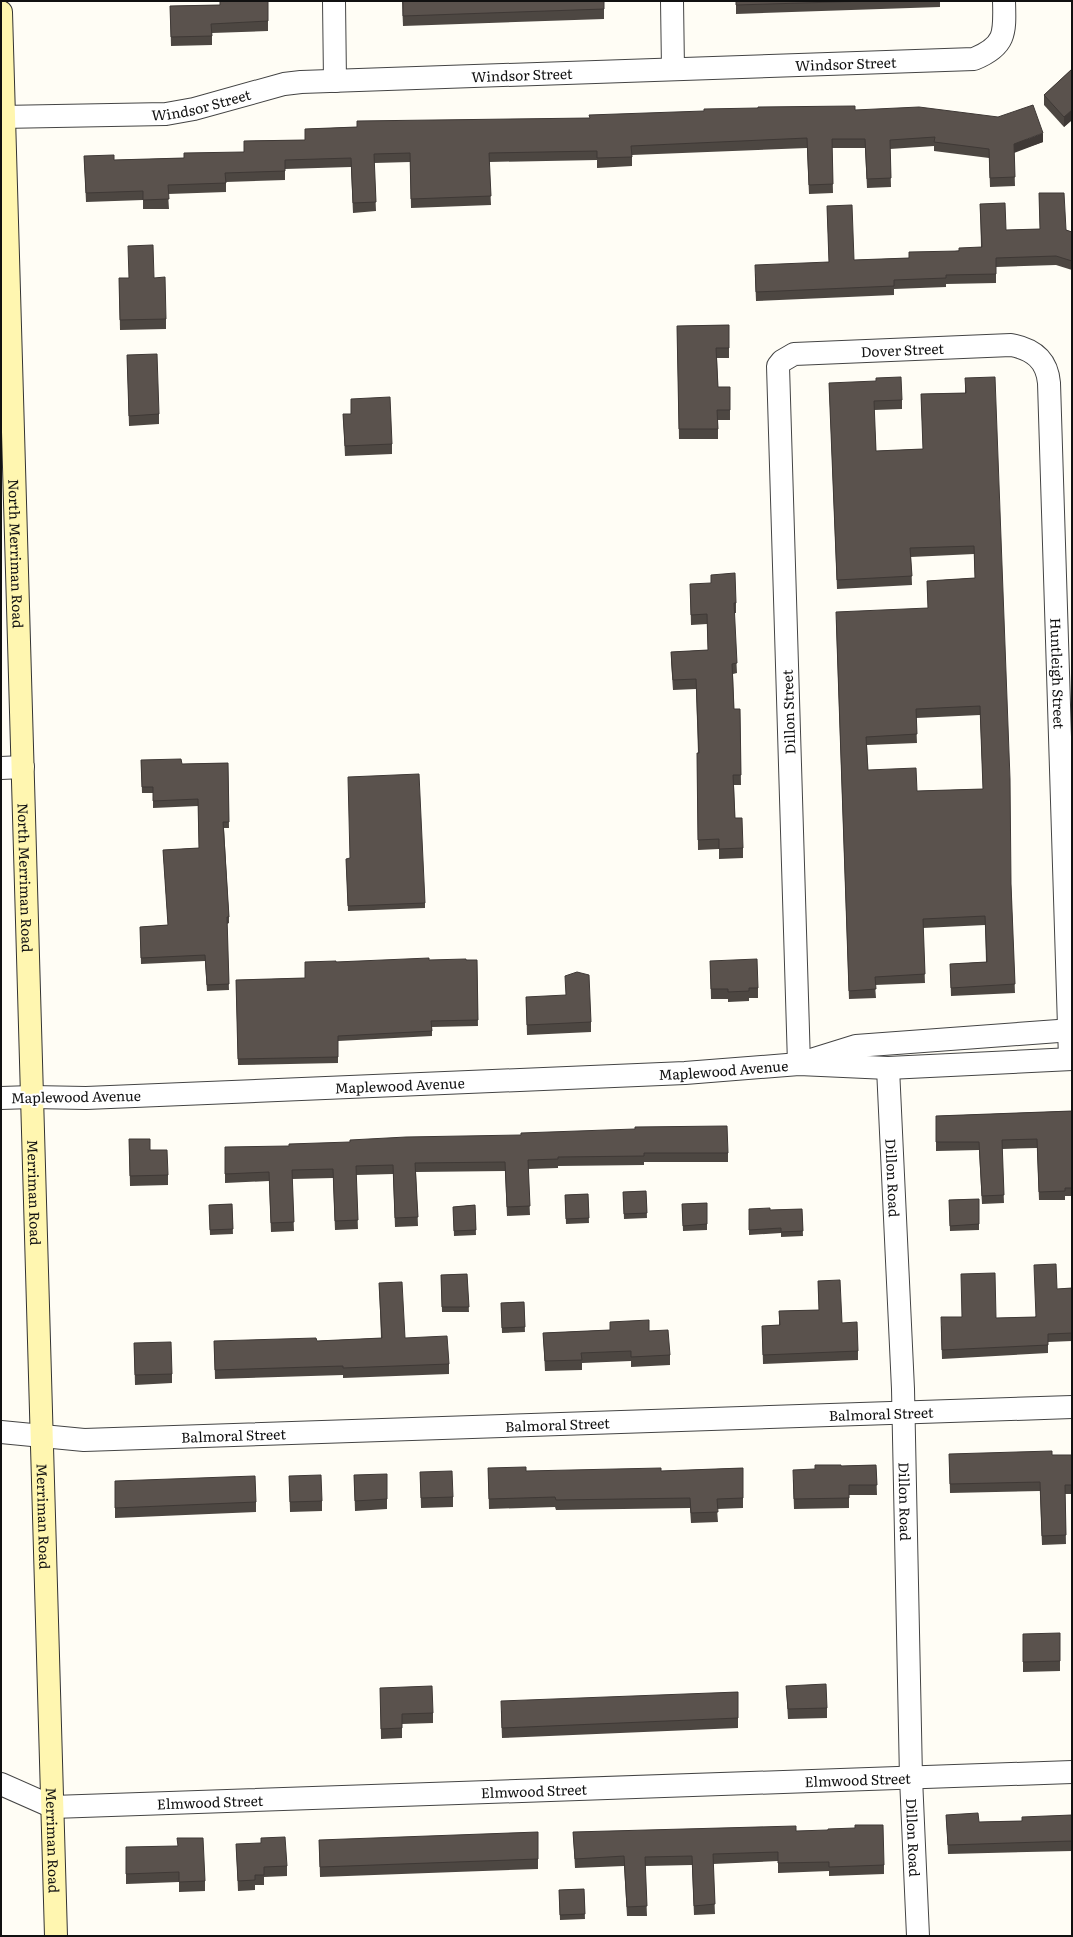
<svg xmlns="http://www.w3.org/2000/svg" width="1073" height="1937" font-family="Literata,serif">
<style>
.lines{fill:none;stroke-linecap:round;stroke-linejoin:round}
.minor-casing{stroke:#444;stroke-width:24}
.tertiary-casing{stroke:#444;stroke-width:24}
.secondary-casing{stroke:#333;stroke-width:24}
.minor{stroke:#fff;stroke-width:22}
.tertiary{stroke:#fff;stroke-width:22}
.secondary{stroke:#fff6b0;stroke-width:22}
.wall{fill:#4d4742;fill-rule:evenodd}
.shaded-wall{fill:#3f3936}
.building{fill:#5a524d;stroke:#3f3936;fill-rule:evenodd}
.labels{text-anchor:middle;dominant-baseline:central;stroke-width:4;stroke-linejoin:round;paint-order:stroke}
.street-label{font-size:14px;fill:#111;stroke:#fff}
</style>
<rect width="100%" height="100%" fill="#fffdf5"/>
<g class="lines">
<g class="minor-casing">
<g id="minor">
<polyline points="334,1 335,81"/>
<polyline points="672,1 673,69"/>
<path id="s1" d="M1 117 166 114 194 109 284 84 301 82 974 59C1006 46 1005 33 1004 1"/>
<polyline points="1,768 23,767"/>
<path id="s2" d="M799 1064 778 366 782 361 794 354 1011 345C1033 349 1047 360 1049 383L1070 1059"/>
<path id="s3" d="M888 1068 903 1389 911 1778 918 1936"/>
<polyline points="1,1098 32,1097"/>
<path id="s4" d="M1 1432 84 1440 1072 1407"/>
<path id="s5" d="M1 1784 53 1807 1072 1772"/>
</g>
</g>
<g class="tertiary-casing">
<g id="tertiary">
<polyline points="811,1060 856,1046 1072,1030"/>
<path id="s6" d="M32 1097 86 1098 685 1073 799 1064 888 1068 1072 1059"/>
</g>
</g>
<g class="secondary-casing">
<g id="secondary">
<path id="s7" d="M1 12 56 1936"/>
</g>
</g>
<use href="#minor" class="minor"/>
<use href="#tertiary" class="tertiary"/>
<use href="#secondary" class="secondary"/>
</g>
<g class="wall">
<polygon points="402,1 604,1 604,19 403,26"/>
<polygon points="736,1 940,1 940,7 736,14"/>
<polygon points="220,5 268,21 268,31 212,33 212,45 171,46 170,6"/>
<polygon points="1072,69 1072,120 1064,127 1044,105 1044,95"/>
<polygon points="855,110 1043,142 1014,152 1015,186 990,187 989,158 934,151 934,146 890,149 891,187 867,188 865,148 832,148 833,193 809,194 807,148 632,155 632,166 597,168 597,160 489,162 491,205 411,208 410,162 374,163 376,211 353,213 351,167 285,169 285,180 226,182 226,192 168,194 169,209 143,209 143,200 86,202 84,156 114,160 184,158 244,152 244,141 305,140 305,129 590,118"/>
<polygon points="1039,193 1066,230 1072,232 1072,270 1056,265 996,267 996,283 946,284 946,287 894,289 894,295 756,301 755,274 829,262 827,206 854,260 909,258 981,247 980,204 1006,230 1040,229"/>
<polygon points="119,278 154,278 166,319 166,329 120,330"/>
<polygon points="729,325 729,358 717,358 718,387 730,410 730,420 718,420 718,439 679,439 677,326"/>
<polygon points="127,355 159,414 159,424 129,426"/>
<path d="M965 378 1011 884 1015 993 951 996 950 964 986 962 985 925 923 928 925 983 875 985 876 998 849 999 836 620 928 608 927 581 975 578 974 554 911 557 912 585 837 589 829 383 902 400V409L874 410 876 451 923 449 921 394 965 393ZM980 715 983 789 917 791 868 770 867 745 917 743 916 718Z"/>
<polygon points="351,399 392,444 392,454 345,456 343,414 351,414"/>
<polygon points="690,584 736,603 736,613 734,613 737,673 733,674 734,709 740,709 741,785 734,785 735,818 743,848 743,858 719,859 719,849 698,850 697,753 698,753 696,689 673,690 671,661 671,652 708,650 707,624 691,625"/>
<polygon points="141,760 182,764 228,763 229,828 224,828 229,917 229,923 227,924 229,990 207,991 205,961 141,964 140,927 168,925 163,850 199,848 198,806 153,808 153,793 142,793"/>
<polygon points="346,859 425,903 425,908 348,911"/>
<polygon points="429,960 477,960 478,1026 432,1027 432,1036 338,1041 338,1063 238,1065 236,980 305,978 336,962"/>
<polygon points="710,961 758,988 758,998 749,998 749,1001 728,1002 728,999 711,999"/>
<polygon points="526,997 591,1022 591,1032 527,1035"/>
<polygon points="1072,1111 1072,1196 1065,1196 1065,1200 1039,1200 1037,1148 1002,1149 1004,1203 982,1204 979,1150 936,1151 936,1116"/>
<polygon points="129,1139 168,1175 168,1185 130,1186"/>
<polygon points="225,1147 728,1153 728,1162 644,1162 644,1165 558,1166 558,1168 528,1169 530,1215 507,1216 505,1171 416,1172 418,1226 395,1227 393,1174 356,1175 358,1229 335,1230 333,1178 292,1179 294,1231 271,1232 269,1181 225,1183"/>
<polygon points="646,1191 647,1218 624,1219 623,1192"/>
<polygon points="588,1194 589,1223 566,1224 565,1195"/>
<polygon points="979,1199 979,1230 950,1231 949,1200"/>
<polygon points="707,1203 707,1230 683,1231 682,1204"/>
<polygon points="232,1204 233,1234 210,1235 209,1205"/>
<polygon points="475,1205 476,1235 454,1236 453,1207"/>
<polygon points="749,1209 770,1210 802,1209 803,1236 781,1237 781,1233 749,1235"/>
<polygon points="467,1274 469,1312 442,1312 441,1275"/>
<polygon points="818,1281 858,1351 858,1360 763,1364 762,1326 779,1325 779,1311 819,1310"/>
<polygon points="379,1283 405,1338 449,1364 449,1374 343,1378 343,1375 215,1379 214,1341 317,1341 381,1338"/>
<polygon points="1072,1288 1072,1341 1048,1342 1048,1353 942,1359 941,1326 996,1318 1035,1317 1057,1289"/>
<polygon points="524,1302 525,1332 502,1333 501,1303"/>
<polygon points="610,1322 649,1331 670,1355 670,1365 631,1367 631,1361 582,1363 582,1370 545,1371 543,1333 610,1330"/>
<polygon points="134,1343 172,1374 172,1383 135,1385"/>
<polygon points="949,1454 1052,1455 1072,1455 1072,1494 1065,1494 1066,1544 1042,1545 1040,1491 950,1493"/>
<polygon points="876,1465 877,1495 849,1495 849,1508 794,1509 793,1480 815,1469 841,1466"/>
<polygon points="488,1468 526,1471 661,1471 743,1468 743,1508 717,1509 718,1522 691,1523 690,1508 556,1510 555,1507 489,1509"/>
<polygon points="420,1472 453,1497 453,1507 421,1508"/>
<polygon points="354,1475 387,1499 387,1509 355,1511"/>
<polygon points="289,1476 322,1501 322,1511 290,1512"/>
<polygon points="115,1491 256,1502 256,1512 115,1518"/>
<polygon points="1023,1644 1060,1661 1060,1671 1023,1672"/>
<polygon points="786,1686 827,1708 827,1718 788,1719"/>
<polygon points="380,1688 433,1713 433,1723 402,1724 402,1738 381,1739"/>
<polygon points="738,1692 738,1728 502,1738 501,1711"/>
<polygon points="946,1815 979,1822 1022,1821 1072,1815 1072,1851 948,1854"/>
<polygon points="796,1831 884,1865 884,1874 829,1876 829,1871 778,1873 778,1861 713,1864 715,1914 694,1915 692,1865 645,1866 647,1916 627,1916 624,1866 575,1868 573,1832"/>
<polygon points="319,1840 538,1859 538,1869 320,1877"/>
<polygon points="236,1844 287,1866 287,1876 264,1877 264,1885 255,1885 255,1890 238,1891"/>
<polygon points="177,1846 205,1881 205,1891 179,1892 179,1882 126,1884 126,1857"/>
<polygon points="584,1889 585,1919 560,1920 559,1890"/>
</g>
<g class="shaded-wall">
<polygon points="1072,110 1072,120 1064,127 1064,117"/>
<polygon points="1043,133 1043,142 1014,153 1014,144"/>
</g>
<g class="building">
<polygon points="220,1 268,1 268,21 211,24 212,36 171,37 170,6 220,5"/>
<polygon points="403,1 604,1 604,9 403,16"/>
<polygon points="736,1 868,1 736,5"/>
<polygon points="1072,69 1072,110 1064,117 1044,95"/>
<polygon points="1033,105 1043,133 1014,144 1015,177 990,178 989,149 934,142 935,137 890,140 891,178 867,179 865,139 832,139 833,184 809,185 807,138 631,146 632,157 597,158 597,151 489,153 491,196 411,199 410,153 374,154 376,202 353,203 351,158 285,160 285,171 225,173 226,183 168,185 169,199 143,200 143,191 86,193 84,156 114,155 114,160 184,158 184,153 244,152 244,141 305,140 305,129 357,127 357,121 590,118 589,115 704,111 704,109 758,108 758,107 855,106 855,110 919,107 998,117"/>
<polygon points="1039,193 1064,193 1066,230 1072,232 1072,261 1056,256 996,258 996,274 946,275 946,278 894,280 894,286 756,292 755,265 829,262 827,206 852,205 854,260 909,258 909,252 959,251 959,248 982,247 980,204 1005,203 1006,230 1040,229"/>
<polygon points="153,245 154,278 165,277 166,319 120,320 119,278 129,278 128,246"/>
<polygon points="729,325 729,348 716,348 718,387 730,387 730,410 717,410 718,429 679,429 677,326"/>
<polygon points="157,354 159,414 129,416 127,355"/>
<path d="M901 377 902 400 874 401 876 451 923 449 921 394 966 393 965 378 995 377 1010 779 1011 884 1015 984 951 988 950 964 987 962 985 916 923 919 925 974 875 977 876 989 849 991 836 612 928 608 927 581 975 578 974 546 910 548 912 576 837 580 829 383 876 381V378ZM980 706 983 789 917 791 916 768 868 770 866 737 917 734 916 709Z"/>
<polygon points="390,397 392,444 345,446 343,414 351,414 351,399"/>
<polygon points="735,573 736,603 734,603 737,663 732,664 734,709 740,709 741,775 733,775 735,818 742,818 743,848 719,849 719,839 698,840 697,753 699,753 696,679 673,680 671,652 708,650 707,614 691,615 690,584 711,583 711,575"/>
<polygon points="181,759 182,764 228,763 229,822 223,822 229,917 227,917 229,984 207,985 205,955 141,958 140,927 168,925 163,850 199,848 198,799 153,801 153,787 142,787 141,760"/>
<polygon points="419,774 425,903 348,906 346,859 350,858 348,777"/>
<polygon points="429,958 429,960 466,959 466,960 477,960 478,1020 431,1021 432,1031 338,1036 338,1057 238,1059 236,980 305,978 305,962 336,961 336,962"/>
<polygon points="757,959 758,988 749,988 749,991 728,992 728,989 711,989 710,961"/>
<polygon points="577,972 589,975 591,1022 527,1025 526,997 566,995 565,976"/>
<polygon points="1072,1111 1072,1188 1065,1188 1065,1191 1039,1192 1037,1139 1002,1140 1004,1195 982,1196 979,1142 936,1142 936,1116"/>
<polygon points="727,1126 728,1153 644,1153 644,1156 558,1157 558,1159 528,1160 530,1206 507,1207 505,1162 415,1163 418,1217 395,1218 393,1165 356,1166 358,1220 335,1221 333,1169 292,1170 294,1222 271,1223 269,1172 225,1174 225,1147 289,1146 289,1144 350,1142 350,1140 406,1137 521,1135 521,1133 635,1129 635,1127"/>
<polygon points="129,1139 150,1139 150,1150 167,1150 168,1175 130,1176"/>
<polygon points="646,1191 647,1213 624,1214 623,1192"/>
<polygon points="588,1194 589,1218 566,1219 565,1195"/>
<polygon points="979,1199 979,1224 950,1226 949,1200"/>
<polygon points="707,1203 707,1224 683,1226 682,1204"/>
<polygon points="232,1204 233,1229 210,1230 209,1205"/>
<polygon points="475,1205 476,1230 454,1231 453,1207"/>
<polygon points="770,1208 770,1210 802,1209 803,1231 781,1232 781,1228 749,1230 749,1209"/>
<polygon points="1056,1264 1057,1289 1072,1288 1072,1333 1048,1334 1048,1345 942,1350 941,1317 962,1317 961,1274 995,1273 996,1318 1036,1317 1034,1265"/>
<polygon points="467,1274 469,1307 442,1307 441,1275"/>
<polygon points="840,1280 842,1323 857,1322 858,1351 763,1355 762,1326 780,1325 779,1311 819,1310 818,1281"/>
<polygon points="402,1282 405,1338 447,1336 449,1364 343,1368 343,1366 215,1370 214,1341 316,1338 317,1341 382,1338 379,1283"/>
<polygon points="524,1302 525,1327 502,1328 501,1303"/>
<polygon points="649,1320 649,1331 668,1330 670,1355 631,1357 631,1351 581,1353 582,1360 545,1361 543,1333 610,1330 610,1322"/>
<polygon points="171,1342 172,1374 135,1375 134,1343"/>
<polygon points="1052,1451 1052,1455 1072,1455 1072,1485 1065,1485 1066,1535 1042,1536 1040,1482 950,1484 949,1454"/>
<polygon points="815,1465 841,1465 841,1466 876,1465 877,1485 849,1485 849,1498 794,1499 793,1470 815,1469"/>
<polygon points="526,1467 526,1471 661,1468 661,1471 743,1468 743,1498 717,1499 718,1512 691,1513 690,1498 556,1500 555,1497 489,1499 488,1468"/>
<polygon points="452,1471 453,1497 421,1498 420,1472"/>
<polygon points="387,1474 387,1499 355,1501 354,1475"/>
<polygon points="321,1475 322,1501 290,1502 289,1476"/>
<polygon points="255,1476 256,1502 115,1508 115,1481"/>
<polygon points="1060,1633 1060,1661 1023,1662 1023,1634"/>
<polygon points="826,1684 827,1708 788,1709 786,1686"/>
<polygon points="432,1686 433,1713 402,1714 402,1728 381,1729 380,1688"/>
<polygon points="738,1692 738,1718 502,1728 501,1701"/>
<polygon points="978,1813 979,1822 1022,1821 1022,1817 1072,1815 1072,1841 948,1845 946,1815"/>
<polygon points="855,1825 883,1825 884,1865 829,1867 829,1862 778,1863 778,1852 713,1854 715,1904 694,1906 692,1856 645,1857 647,1906 627,1907 624,1856 575,1859 573,1832 796,1826 796,1831 828,1830 828,1829 855,1828"/>
<polygon points="538,1832 538,1859 320,1867 319,1840"/>
<polygon points="285,1837 287,1866 264,1867 264,1875 255,1875 255,1880 238,1881 236,1844 261,1843 261,1838"/>
<polygon points="177,1838 203,1838 205,1881 179,1882 179,1872 126,1874 126,1847 178,1846"/>
<polygon points="584,1889 585,1914 560,1915 559,1890"/>
</g>
<g class="labels">
<g class="street-label">
<text stroke="none"><textPath href="#s1" startOffset="849">Windsor Street</textPath></text>
<text stroke="none"><textPath href="#s1" startOffset="525">Windsor Street</textPath></text>
<text stroke="none"><textPath href="#s1" startOffset="201">Windsor Street</textPath></text>
<text stroke="none"><textPath href="#s2" startOffset="827">Dover Street</textPath></text>
<text stroke="none"><textPath href="#s7" startOffset="542">North Merriman Road</textPath></text>
<text stroke="none"><textPath href="#s2" startOffset="1285">Huntleigh Street</textPath></text>
<text transform="translate(788 712) rotate(-92)">Dillon Street</text>
<text stroke="none"><textPath href="#s7" startOffset="866">North Merriman Road</textPath></text>
<text stroke="none"><textPath href="#s6" startOffset="692">Maplewood Avenue</textPath></text>
<text stroke="none"><textPath href="#s6" startOffset="368">Maplewood Avenue</textPath></text>
<text transform="translate(76 1096) rotate(-1)">Maplewood Avenue</text>
<text stroke="none"><textPath href="#s3" startOffset="110">Dillon Road</textPath></text>
<text stroke="none"><textPath href="#s7" startOffset="1181">Merriman Road</textPath></text>
<text stroke="none"><textPath href="#s4" startOffset="881">Balmoral Street</textPath></text>
<text stroke="none"><textPath href="#s4" startOffset="557">Balmoral Street</textPath></text>
<text stroke="none"><textPath href="#s4" startOffset="233">Balmoral Street</textPath></text>
<text stroke="none"><textPath href="#s3" startOffset="434">Dillon Road</textPath></text>
<text stroke="none"><textPath href="#s7" startOffset="1505">Merriman Road</textPath></text>
<text stroke="none"><textPath href="#s5" startOffset="862">Elmwood Street</textPath></text>
<text stroke="none"><textPath href="#s5" startOffset="538">Elmwood Street</textPath></text>
<text stroke="none"><textPath href="#s5" startOffset="214">Elmwood Street</textPath></text>
<text stroke="none"><textPath href="#s3" startOffset="770">Dillon Road</textPath></text>
<text stroke="none"><textPath href="#s7" startOffset="1829">Merriman Road</textPath></text>
</g>
</g>
<rect width="1073" height="1937" fill="none" stroke="#111111" stroke-width="4"/>
</svg>
